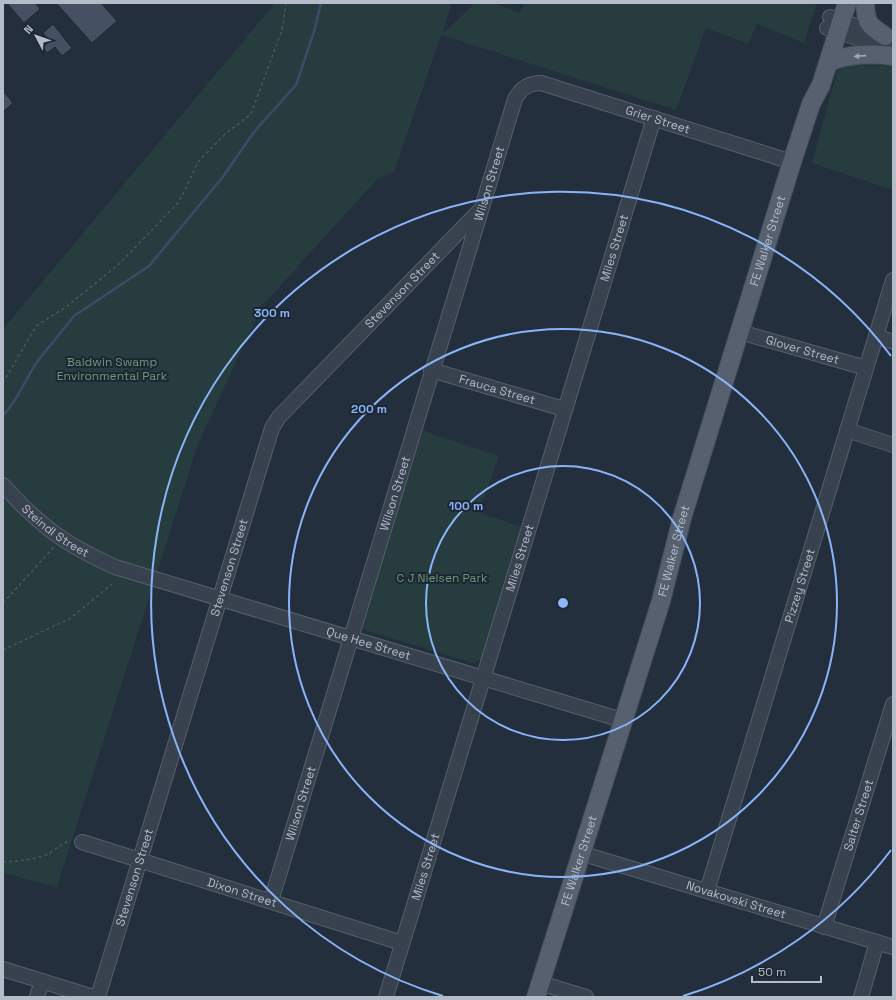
<svg xmlns="http://www.w3.org/2000/svg" width="896" height="1000" font-family="'Space Grotesk',sans-serif">
<style>
.green{fill:#263c3f}
.lines{fill:none;stroke-linecap:round;stroke-linejoin:round}
.stream{stroke:#394c67;stroke-width:2.5}
.building{fill:#455162;stroke:#1f2835}
.minor-casing{stroke:#565f6c;stroke-width:16}
.major-casing{stroke:#414a57;stroke-width:20}
.path{stroke:#44595c;stroke-width:1.5;stroke-dasharray:3 3;stroke-linecap:butt}
.minor{stroke:#38414e;stroke-width:14}
.major{stroke:#56606e;stroke-width:18}
.oneway{fill:#a1aab7}
.ring{fill:none;stroke:#8ab4f8;stroke-width:2}
.labels{text-anchor:middle;dominant-baseline:central;stroke-width:4;stroke-linejoin:round;paint-order:stroke}
.street-label{font-size:12px;fill:#b4bcc9;stroke:#1d2633}
.park-label{font-size:12px;fill:#6b9a76;stroke:#1d2633}
.centre{fill:#8ab4f8;stroke:#1d2633;stroke-width:2}
.ring-label{font-size:12px;text-anchor:middle;font-weight:bold;fill:#8ab4f8;stroke:#1d2633;stroke-width:4;stroke-linejoin:round;paint-order:stroke}
</style>
<rect width="100%" height="100%" fill="#242f3e"/>
<g class="green">
<polygon points="275,3 452,3 442,34 475,3 493,3 520,13 524,3 817,3 804,43 757,24 748,44 706,28 676,110 441,35 394,172 377,179 262,306 198,444 57,887 3,873 3,329"/>
<polygon points="839,65 893,66 893,190 812,163"/>
<polygon points="423,431 499,456 479,512 523,528 485,654 480,660 473,663 365,630 363,626 364,618"/>
</g>
<g class="lines">
<polyline class="stream" points="3,416 15,400 36,363 74,316 149,266 222,178 254,132 296,85 314,32 321,3"/>
</g>
<g class="building">
<polygon points="7,3 35,3 40,9 24,23"/>
<polygon points="56,3 101,3 117,21 92,43"/>
<polygon points="53,24 72,48 62,56 55,47 47,53 43,47 50,41 43,33"/>
<polygon points="3,91 13,103 3,112"/>
</g>
<g class="lines">
<g class="minor-casing">
<g id="minor">
<polyline points="830,17 879,34"/>
<polyline points="827,28 893,50"/>
<path id="s1" d="M740 332 866 368"/>
<polyline points="876,336 893,342"/>
<path id="s2" d="M431 370 564 409"/>
<polyline points="847,430 893,445"/>
<path id="s3" d="M3 485C40 526 64 544 115 567L622 720"/>
<path id="s4" d="M82 842 402 943"/>
<path id="s5" d="M580 853 893 947"/>
<path id="s6" d="M707 891 893 280"/>
<path id="s7" d="M271 901 515 99C521 88 529 83 541 83L792 162"/>
<path id="s8" d="M824 927 893 704"/>
<polyline points="3,969 93,997"/>
<polyline points="540,983 586,997"/>
<polyline points="37,997 42,981"/>
<path id="s9" d="M98 997 272 428 279 417 479 211"/>
<path id="s10" d="M386 997 654 118"/>
<polyline points="861,997 877,942"/>
</g>
</g>
<g class="major-casing">
<g id="major">
<path d="M865 3C866 23 868 25 885 36"/>
<path d="M829 62C848 54 873 53 893 56"/>
<path id="s11" d="M536 997 661 601 682 518 792 162 811 104 821 85 847 3"/>
</g>
</g>
<g class="path">
<polyline points="3,383 36,326 66,307 117,266 177,204 183,194 198,162 224,135 251,114 282,30 286,3"/>
<polyline points="3,603 54,547"/>
<polyline points="3,650 71,618 112,584"/>
<path d="M3 862C18 861 32 860 46 855 55 851 61 843 70 841"/>
</g>
<use href="#minor" class="minor"/>
<use href="#major" class="major"/>
</g>
<defs><path id="oneway-solid" d="M-6-.8H1V-3.2L6.5 0L1 3.2V.8H-6Z"/></defs>
<use class="oneway" href="#oneway-solid" transform="translate(860 56) rotate(176)"/>
<g class="ring">
<circle cx="563" cy="603" r="137"/>
<circle cx="563" cy="603" r="274"/>
<path d="M891 850A411 411 0 0 1 683 996M443 996A411 411 0 1 1 891 356"/>
</g>
<g class="labels">
<g class="street-label">
<text stroke="none"><textPath href="#s7" startOffset="993">Grier Street</textPath></text>
<text stroke="none"><textPath href="#s7" startOffset="750">Wilson Street</textPath></text>
<text stroke="none"><textPath href="#s11" startOffset="791">FE Walker Street</textPath></text>
<text stroke="none"><textPath href="#s10" startOffset="783">Miles Street</textPath></text>
<text stroke="none"><textPath href="#s9" startOffset="785">Stevenson Street</textPath></text>
<text stroke="none"><textPath href="#s1" startOffset="65">Glover Street</textPath></text>
<text stroke="none"><textPath href="#s2" startOffset="69">Frauca Street</textPath></text>
<text stroke="none"><textPath href="#s7" startOffset="426">Wilson Street</textPath></text>
<text stroke="none"><textPath href="#s3" startOffset="70">Steindl Street</textPath></text>
<text stroke="none"><textPath href="#s11" startOffset="467">FE Walker Street</textPath></text>
<text stroke="none"><textPath href="#s10" startOffset="459">Miles Street</textPath></text>
<text stroke="none"><textPath href="#s9" startOffset="449">Stevenson Street</textPath></text>
<text stroke="none"><textPath href="#s6" startOffset="319">Pizzey Street</textPath></text>
<text stroke="none"><textPath href="#s3" startOffset="405">Que Hee Street</textPath></text>
<text stroke="none"><textPath href="#s7" startOffset="102">Wilson Street</textPath></text>
<text stroke="none"><textPath href="#s8" startOffset="117">Salter Street</textPath></text>
<text stroke="none"><textPath href="#s11" startOffset="143">FE Walker Street</textPath></text>
<text stroke="none"><textPath href="#s10" startOffset="136">Miles Street</textPath></text>
<text stroke="none"><textPath href="#s9" startOffset="125">Stevenson Street</textPath></text>
<text stroke="none"><textPath href="#s4" startOffset="168">Dixon Street</textPath></text>
<text stroke="none"><textPath href="#s5" startOffset="163">Novakovski Street</textPath></text>
</g>
<g class="park-label">
<text x="112" y="362">Baldwin Swamp<tspan x="112" dy="14">Environmental Park</tspan></text>
<text x="442" y="578">C J Nielsen Park</text>
</g>
</g>
<circle cx="563" cy="603" r="6" class="centre"/>
<g class="ring-label">
<text x="272" y="317">300 m</text>
<text x="369" y="413">200 m</text>
<text x="466" y="510">100 m</text>
</g>
<rect width="896" height="1000" fill="none" stroke="#b4bcc9" stroke-width="8"/>
<g transform="translate(36 36) rotate(311)" stroke="#1d2633" stroke-width="3" paint-order="stroke">
<path d="M0-3L7 15L0 10L-7 15Z" fill="#b4bcc9"/>
<text y="-6" font-size="11" font-weight="bold" text-anchor="middle" fill="#b4bcc9">N</text>
</g>
<path d="M752 976v6h69v-6" fill="none" stroke="#b4bcc9" stroke-width="2"/>
<text x="758" y="976" font-size="12" fill="#b4bcc9" stroke="#1d2633" stroke-width="3" paint-order="stroke">50 m</text>
</svg>
